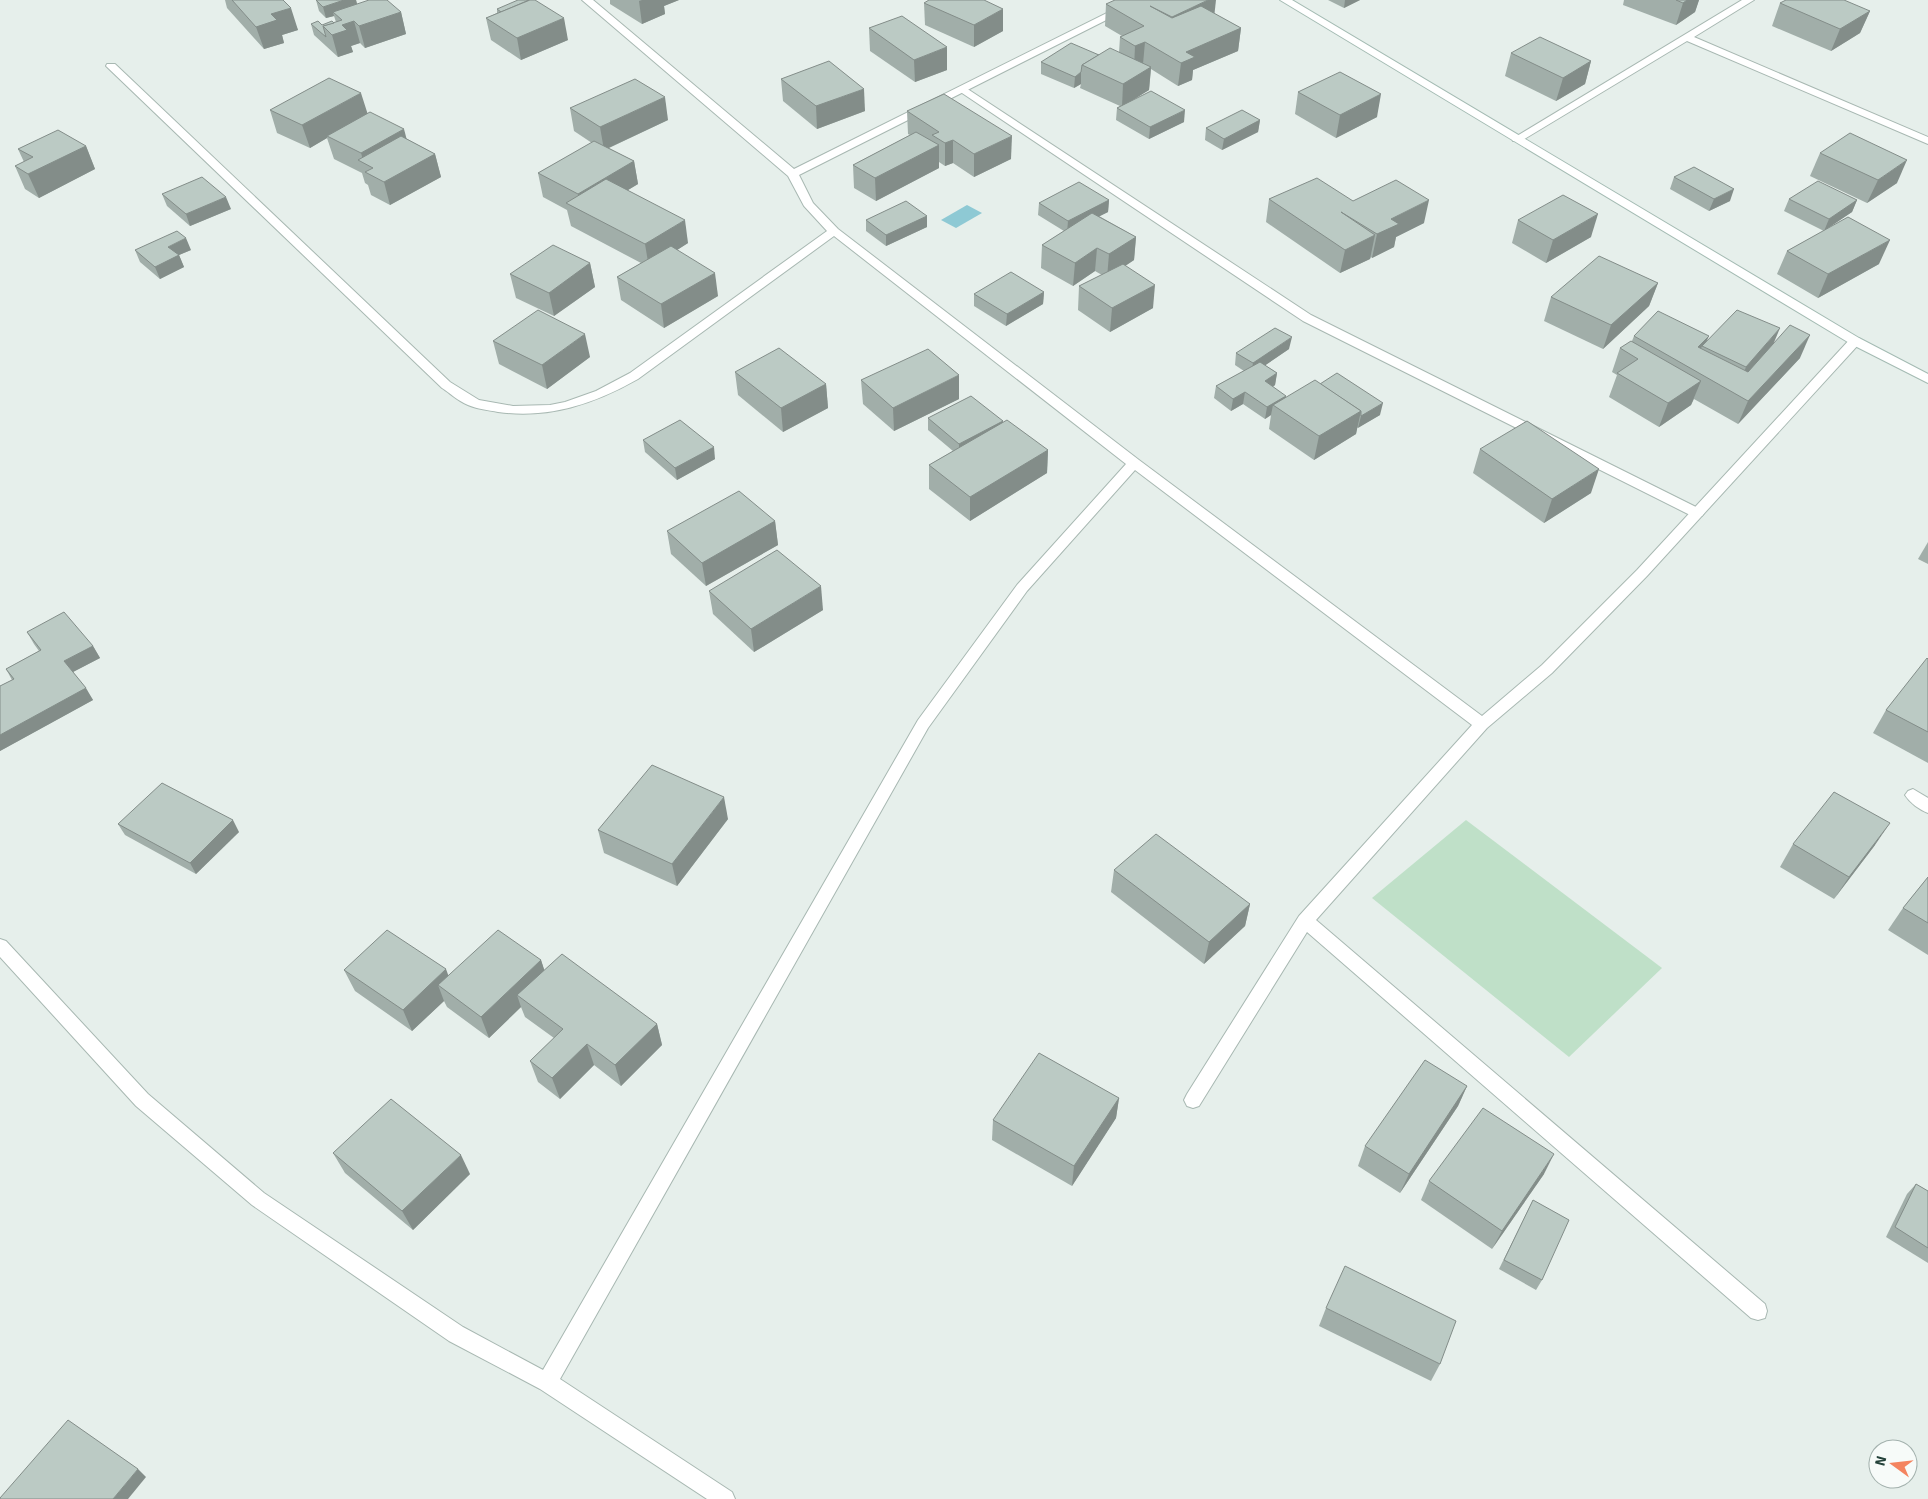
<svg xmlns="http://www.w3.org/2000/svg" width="1928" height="1499" font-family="Signika,sans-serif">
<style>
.green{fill:#bfe0c8}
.water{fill:#8ec9d4}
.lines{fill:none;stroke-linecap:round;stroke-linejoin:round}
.lane-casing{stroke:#a8b8b2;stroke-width:2}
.street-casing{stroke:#a8b8b2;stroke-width:2}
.secondary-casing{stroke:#a4bbb3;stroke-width:2}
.lane{fill:#fff;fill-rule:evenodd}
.street{fill:#fff;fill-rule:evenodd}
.secondary{fill:#fff;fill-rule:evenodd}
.wall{fill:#a1aea9}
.shaded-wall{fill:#838d89}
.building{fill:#bbcac4;stroke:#838d89}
</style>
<rect width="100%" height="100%" fill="#e6efeb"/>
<polygon class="green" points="1466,820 1662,968 1569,1057 1372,898"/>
<polygon class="water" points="967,205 982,213 956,228 941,220"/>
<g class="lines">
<g class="lane-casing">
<polygon id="lane" points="963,86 1311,315 1702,510 1704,513 1702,516 1692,516 1303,321 959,91 958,89"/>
</g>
<g class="street-casing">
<g id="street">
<path d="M582 0H593L794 169 1133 0H1146L799 175 813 203 838 229 1139 460 1482 716 1542 665 1637 570 1851 338H1859L1861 341 1859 344 1647 576 1552 673 1487 728 1316 920 1765 1304 1767 1311 1765 1318 1758 1320 1751 1318 1307 932 1199 1106 1193 1108 1187 1106 1184 1100 1187 1094 1299 916 1472 725 1135 470 1027 591 928 728 560 1379 732 1492 735 1499H707L540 1389 449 1341 252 1205 136 1106 0 957V939L6 941 148 1094 264 1193 463 1327 543 1370 918 720 1017 585 1126 464 834 236 638 379C594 404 549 419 498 412 488 410 477 409 468 405 458 401 450 393 442 388L106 66 107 64H115L450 382 479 400 513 406 550 405 565 402 596 391 630 373 827 231 804 206 788 176Z"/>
<polygon points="1742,0 1754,0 1694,37 1928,137 1928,144 1687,41 1521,141 1513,141 1512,139"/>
<path d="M1913 789 1928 798V813C1920 810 1910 803 1905 795L1908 791Z"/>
</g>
</g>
<g class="secondary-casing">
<polygon id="secondary" points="1280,0 1292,0 1859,338 1928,374 1928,383 1851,344"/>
</g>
<use href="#lane" class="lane"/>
<use href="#street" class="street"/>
<use href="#secondary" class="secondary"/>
</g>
<g class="wall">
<polygon points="225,0 283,0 298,30 282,35 284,43 264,49 227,8"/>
<polygon points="316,0 356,0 357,4 401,12 406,34 365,48 360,43 351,46 353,52 338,57 314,35 311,24 322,25 336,22 334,16 326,18 319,11"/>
<polygon points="610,0 679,0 664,6 665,14 642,24 610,4"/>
<polygon points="1328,0 1360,0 1344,8"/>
<polygon points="1624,0 1699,0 1695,12 1676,25 1623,5"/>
<polygon points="924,3 1003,31 974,47 925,25"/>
<polygon points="1780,3 1870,11 1860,33 1831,51 1772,26"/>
<polygon points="1106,4 1215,14 1241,28 1238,51 1193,70 1192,80 1178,86 1151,69 1149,90 1132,100 1184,122 1149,139 1116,120 1117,108 1120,106 1080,88 1081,84 1074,88 1041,74 1041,62 1119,53 1120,37 1122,36 1105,26"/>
<polygon points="497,9 568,40 521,60 491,40 486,18 497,13"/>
<polygon points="869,28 947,70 915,82 870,51"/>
<polygon points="1511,53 1591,61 1585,84 1556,101 1505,76"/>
<polygon points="781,79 865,111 817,129 783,101"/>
<polygon points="1298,92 1377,117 1336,138 1295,114"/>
<polygon points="570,108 668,120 609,148 634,161 638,184 628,190 688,243 677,250 718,296 664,328 621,300 617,277 641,263 571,226 567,210 543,197 538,173 592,143 574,131"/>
<polygon points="270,110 367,114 407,139 435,154 441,177 390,205 371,195 368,185 365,183 362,173 334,159 327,138 310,148 277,133"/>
<polygon points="907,111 1011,159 974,177 953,163 945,166 939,162 939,168 876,201 854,188 853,165 910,135 908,134"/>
<polygon points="1260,120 1258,132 1222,150 1205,140 1206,128"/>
<polygon points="86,146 95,169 39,198 25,189 15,166 24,162 18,149"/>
<polygon points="1820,153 1897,183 1867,203 1810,176"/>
<polygon points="1674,177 1730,201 1709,211 1670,189"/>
<polygon points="162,194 231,209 190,226 167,206"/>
<polygon points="1269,199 1353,201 1424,223 1396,237 1394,247 1372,258 1371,257 1370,259 1340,273 1266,222"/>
<polygon points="1789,199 1857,200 1852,212 1824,230 1879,264 1818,298 1777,274 1787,251 1824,231 1784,211"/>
<polygon points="1109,200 1108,212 1099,216 1136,237 1134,260 1125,266 1153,308 1110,332 1078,310 1079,286 1102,275 1095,271 1073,286 1041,268 1042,245 1064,231 1038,215 1039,203"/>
<polygon points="927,216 927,227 886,246 866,231 866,220"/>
<polygon points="1518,220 1591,237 1546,263 1512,243"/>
<polygon points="135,250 191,250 179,255 184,267 160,279 140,262"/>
<polygon points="590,263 595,287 554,316 516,298 510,274"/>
<polygon points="1658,283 1649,306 1603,349 1544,321 1551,297"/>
<polygon points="1044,292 1043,304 1006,326 974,306 974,294"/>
<polygon points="1634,336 1706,342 1774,343 1800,358 1738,424 1694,399 1691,405 1659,427 1609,397 1617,375 1612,372 1620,348 1632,341"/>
<polygon points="493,341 590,357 547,389 499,364"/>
<polygon points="1289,349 1265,365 1277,373 1275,385 1273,387 1285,398 1320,384 1380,415 1357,428 1356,434 1314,460 1269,429 1271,415 1265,419 1243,404 1231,411 1214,398 1216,386 1244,371 1235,365 1236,353"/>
<polygon points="735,372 826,384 828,408 783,432 738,395"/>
<polygon points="861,380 959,399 894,431 863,404"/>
<polygon points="928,418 1003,422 1048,450 1047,473 970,521 929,489 929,465 953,451 928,430"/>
<polygon points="643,440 715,459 677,480 645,452"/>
<polygon points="1480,449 1591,493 1544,523 1473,473"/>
<polygon points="775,521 778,545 706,586 671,554 667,531"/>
<polygon points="1928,542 1928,564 1918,559"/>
<polygon points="709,591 823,610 754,652 713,614"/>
<polygon points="27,632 93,646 100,658 73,672 93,700 0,751 0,686 12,680 6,669 39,651 34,644"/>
<polygon points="1928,659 1928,763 1873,733 1886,710"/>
<polygon points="728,819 677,886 604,853 598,830"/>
<polygon points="118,824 239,832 196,874 125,835"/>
<polygon points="1793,844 1875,845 1834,899 1780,867"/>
<polygon points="1114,870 1250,904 1245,926 1204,964 1111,892"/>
<polygon points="1928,877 1928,955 1888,930 1903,908"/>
<polygon points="541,960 544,970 657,1024 662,1045 621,1086 594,1065 560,1099 538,1082 530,1061 554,1038 525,1017 521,1007 489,1038 447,1007 444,1001 412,1031 355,991 344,970 448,976"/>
<polygon points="1467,1086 1458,1106 1400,1193 1358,1166 1365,1146"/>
<polygon points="1119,1098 1116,1118 1072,1186 992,1140 993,1120"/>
<polygon points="333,1153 470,1174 413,1230 345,1173"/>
<polygon points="1544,1174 1492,1249 1421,1200 1429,1181"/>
<polygon points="1916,1184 1928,1191 1928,1263 1886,1237 1907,1194"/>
<polygon points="1533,1200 1542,1280 1536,1290 1499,1269"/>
<polygon points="1326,1308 1440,1364 1431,1381 1319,1326"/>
</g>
<g class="shaded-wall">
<polygon points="344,0 356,0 358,8 333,12 334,16 326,18 323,7"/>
<polygon points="642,0 679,0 664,6 665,14 642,24 639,1"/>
<polygon points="1208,0 1216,0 1214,18 1170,39 1172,17"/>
<polygon points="1345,0 1360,0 1344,8"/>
<polygon points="1687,0 1699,0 1695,12 1676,25 1683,3"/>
<polygon points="291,8 298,30 282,35 284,43 264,49 256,27 271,14"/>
<polygon points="1003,9 1003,31 974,47 974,25"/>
<polygon points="1870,11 1860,33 1831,51 1840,29"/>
<polygon points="401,12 406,34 365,48 359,26"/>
<polygon points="564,18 568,40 521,60 517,38"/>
<polygon points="354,21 360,43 351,46 353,52 338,57 332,35 342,25"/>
<polygon points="1241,28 1238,51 1193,70 1192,80 1178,86 1181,63 1186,52"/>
<polygon points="1145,42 1143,64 1134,69 1135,46"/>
<polygon points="947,47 947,70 915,82 914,60"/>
<polygon points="1591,61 1585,84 1556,101 1563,78"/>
<polygon points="1151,67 1149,90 1122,107 1123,84"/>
<polygon points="1081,72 1081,84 1074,88 1075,77"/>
<polygon points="864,89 865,111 817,129 816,106"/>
<polygon points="361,93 368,115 327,136 327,138 310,148 302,125"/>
<polygon points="1381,94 1377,117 1336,138 1340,115"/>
<polygon points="665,97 668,120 604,150 600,127"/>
<polygon points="1185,110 1184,122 1149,139 1150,127"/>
<polygon points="1260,120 1258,132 1222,150 1224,139"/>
<polygon points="404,129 410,152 373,168 364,163 361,153"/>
<polygon points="1012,136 1011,159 974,177 974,154"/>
<polygon points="953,140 953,163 945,166 945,143"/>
<polygon points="939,145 939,168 876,201 875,178"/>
<polygon points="86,146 95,169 39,198 28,174"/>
<polygon points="435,154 441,177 390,205 384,182"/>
<polygon points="1907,160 1897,183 1867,203 1878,180"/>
<polygon points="634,161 638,184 588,214 581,211 578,194"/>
<polygon points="1734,189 1730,201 1709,211 1714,199"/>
<polygon points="226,197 231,209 190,226 186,214"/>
<polygon points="1109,200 1108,212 1067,233 1068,221"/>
<polygon points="1429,200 1424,223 1396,237 1394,247 1372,258 1377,234 1391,219"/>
<polygon points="1857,200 1852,212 1824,231 1829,219"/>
<polygon points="1598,214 1591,237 1546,263 1553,240"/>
<polygon points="927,216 927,227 886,246 886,235"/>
<polygon points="685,220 688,243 649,268 645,244"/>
<polygon points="1375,235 1370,259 1340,273 1345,250"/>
<polygon points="1136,237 1134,260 1107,278 1109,254"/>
<polygon points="186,238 191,250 179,255 184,267 160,279 155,267 168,247"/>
<polygon points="1890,240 1879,264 1818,298 1828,274"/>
<polygon points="1097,248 1095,271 1073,286 1075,263"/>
<polygon points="590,263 595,287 554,316 549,293"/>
<polygon points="715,273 718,296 664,328 661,304"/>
<polygon points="1658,283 1649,306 1603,349 1611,325"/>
<polygon points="1155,285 1153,308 1110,332 1112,308"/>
<polygon points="1044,292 1043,304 1006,326 1007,314"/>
<polygon points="1780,328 1770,352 1736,391 1746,367"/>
<polygon points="585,334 590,357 547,389 542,365"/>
<polygon points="1810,335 1800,358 1738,424 1748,401"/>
<polygon points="1709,336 1704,347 1702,346 1695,364 1698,347"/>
<polygon points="1292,337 1289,349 1251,375 1253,363"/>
<polygon points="1277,373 1275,385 1263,393 1265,381"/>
<polygon points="959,375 959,399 894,431 893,408"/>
<polygon points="1701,381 1691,405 1659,427 1668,403"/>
<polygon points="826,384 828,408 783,432 781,408"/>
<polygon points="1245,392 1243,404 1231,411 1233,399"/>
<polygon points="1286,396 1284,408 1273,405 1271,415 1265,419 1267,407"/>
<polygon points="1383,403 1380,415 1358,428 1361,416"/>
<polygon points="1361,411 1356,434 1314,460 1319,436"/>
<polygon points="1003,421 1003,433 959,456 959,444"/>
<polygon points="714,447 715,459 677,480 675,468"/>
<polygon points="1048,450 1047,473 970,521 970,497"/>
<polygon points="1599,469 1591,493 1544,523 1552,499"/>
<polygon points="775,521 778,545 706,586 702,563"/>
<polygon points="821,586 823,610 754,652 751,629"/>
<polygon points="93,646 100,658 71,673 64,661"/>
<polygon points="86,688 93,700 0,751 0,735"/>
<polygon points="724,797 728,819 677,886 672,864"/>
<polygon points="233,820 239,832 196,874 190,863"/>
<polygon points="1890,823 1875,845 1834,899 1849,877"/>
<polygon points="1250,904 1245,926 1204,964 1209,942"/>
<polygon points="541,960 548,981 517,995 521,1007 489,1038 481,1017"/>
<polygon points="446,969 454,991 438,985 444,1001 412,1031 403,1010"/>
<polygon points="657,1024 662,1045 621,1086 615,1065"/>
<polygon points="587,1044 594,1065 560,1099 552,1078"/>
<polygon points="1467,1086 1458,1106 1400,1193 1409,1174"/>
<polygon points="1119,1098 1116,1118 1072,1186 1074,1166"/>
<polygon points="1554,1154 1544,1174 1492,1249 1502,1231"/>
<polygon points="461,1155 470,1174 413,1230 402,1211"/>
<polygon points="138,1469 146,1477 128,1499 113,1499"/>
</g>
<g class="building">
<polygon points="232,0 283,0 291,8 271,14 277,20 256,27"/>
<polygon points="316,0 344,0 323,7"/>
<polygon points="369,0 387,0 401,12 359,26 354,21 342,25 347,30 332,35 323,26 342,20 333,12"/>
<polygon points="518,0 529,0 501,12 497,9"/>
<polygon points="530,0 535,0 564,18 517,38 486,18"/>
<polygon points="929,0 984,0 1003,9 974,25 924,3"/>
<polygon points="1115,0 1208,0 1172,17 1150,6 1172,18 1201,6 1241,28 1186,52 1195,57 1181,63 1145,42 1135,46 1120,37 1144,26 1106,4"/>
<polygon points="1676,0 1687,0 1683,3"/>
<polygon points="1786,0 1844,0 1870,11 1840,29 1780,3"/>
<polygon points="902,16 947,47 914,60 869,28"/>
<polygon points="318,21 322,25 332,21 334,23 323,26 326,37 311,24"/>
<polygon points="1540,37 1591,61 1563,78 1511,53"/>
<polygon points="1071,43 1099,55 1082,65 1081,72 1075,77 1041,62"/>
<polygon points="1110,48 1151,67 1123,84 1082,65"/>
<polygon points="829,61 864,89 816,106 781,79"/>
<polygon points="1340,72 1381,94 1340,115 1298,92"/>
<polygon points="329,78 361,93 302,125 270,110"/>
<polygon points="635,79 665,97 600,127 570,108"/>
<polygon points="1151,91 1185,110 1150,127 1117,108"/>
<polygon points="944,94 1012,136 974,154 953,140 945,143 932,135 939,132 907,111"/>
<polygon points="1242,110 1260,120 1224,139 1206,128"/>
<polygon points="370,112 404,129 361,153 327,136"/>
<polygon points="58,130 86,146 28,174 15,166 33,157 18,149"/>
<polygon points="916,132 939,145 875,178 853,165"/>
<polygon points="1850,133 1907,160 1878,180 1820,153"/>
<polygon points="401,136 435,154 384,182 365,172 373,168 358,160"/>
<polygon points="594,141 634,161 578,194 538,173"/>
<polygon points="1694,167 1734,189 1714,199 1674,177"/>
<polygon points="202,177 226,197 186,214 162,194"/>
<polygon points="1317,178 1353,201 1396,180 1429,200 1391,219 1399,224 1377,234 1341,212 1375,235 1345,250 1269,199"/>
<polygon points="606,179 685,220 645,244 566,203"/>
<polygon points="1818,181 1857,200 1829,219 1789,199"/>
<polygon points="1079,182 1109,200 1068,221 1039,203"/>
<polygon points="1563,195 1598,214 1553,240 1518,220"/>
<polygon points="906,201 927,216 886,235 866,220"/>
<polygon points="1092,213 1136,237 1109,254 1097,248 1075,263 1042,245"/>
<polygon points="1848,217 1890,240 1828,274 1787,251"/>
<polygon points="177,231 186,238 168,247 179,255 155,267 135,250"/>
<polygon points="553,245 590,263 549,293 510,274"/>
<polygon points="671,246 715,273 661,304 617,277"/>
<polygon points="1599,256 1658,283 1611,325 1551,297"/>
<polygon points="1123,264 1155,285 1112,308 1079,286"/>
<polygon points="1011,272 1044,292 1007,314 974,294"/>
<polygon points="538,310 585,334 542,365 493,341"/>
<polygon points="1737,310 1780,328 1746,367 1702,346"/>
<polygon points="1658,311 1709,336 1698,347 1748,372 1790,325 1810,335 1748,401 1634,336"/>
<polygon points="1275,328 1292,337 1253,363 1236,353"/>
<polygon points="1631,341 1701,381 1668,403 1617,373 1638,359 1620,348"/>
<polygon points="779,348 826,384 781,408 735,372"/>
<polygon points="928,349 959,375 893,408 861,380"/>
<polygon points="1260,362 1277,373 1265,381 1286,396 1267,407 1245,392 1233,399 1216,386"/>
<polygon points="1337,373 1383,403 1361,416 1361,411 1320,384"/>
<polygon points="1315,380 1361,411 1319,436 1273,405"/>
<polygon points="971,396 1003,421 959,444 928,418"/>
<polygon points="680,420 714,447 675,468 643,440"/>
<polygon points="1007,420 1048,450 970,497 929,465"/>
<polygon points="1527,421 1599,469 1552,499 1480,449"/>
<polygon points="739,491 775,521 702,563 667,531"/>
<polygon points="777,550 821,586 751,629 709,591"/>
<polygon points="64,612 93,646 64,661 86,688 0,735 0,686 14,679 6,669 41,650 27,632"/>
<polygon points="1927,658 1928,659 1928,732 1886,710"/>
<polygon points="652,765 724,797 672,864 598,830"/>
<polygon points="162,783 233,820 190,863 118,824"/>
<polygon points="1834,792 1890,823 1849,877 1793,844"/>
<polygon points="1156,834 1250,904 1209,942 1114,870"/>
<polygon points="1928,877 1928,923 1903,908"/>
<polygon points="387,930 446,969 403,1010 344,970"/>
<polygon points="498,930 541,960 481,1017 438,985"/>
<polygon points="562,954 657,1024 615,1065 587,1044 552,1078 530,1061 563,1029 517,995"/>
<polygon points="1039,1053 1119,1098 1074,1166 993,1120"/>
<polygon points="1425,1060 1467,1086 1409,1174 1365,1146"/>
<polygon points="391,1099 461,1155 402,1211 333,1153"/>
<polygon points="1483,1108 1554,1154 1502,1231 1429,1181"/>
<polygon points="1916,1184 1928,1191 1928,1248 1895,1227"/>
<polygon points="1533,1200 1569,1220 1542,1280 1504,1260"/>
<polygon points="1345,1266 1456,1321 1440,1364 1326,1308"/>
<polygon points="68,1420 138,1469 113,1499 0,1499 0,1498"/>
</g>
<g transform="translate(1893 1464) rotate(285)"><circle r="24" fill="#f7fbf9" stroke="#a3b1ad"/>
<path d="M0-4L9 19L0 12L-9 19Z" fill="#f4845f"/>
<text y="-8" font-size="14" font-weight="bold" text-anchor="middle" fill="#24423a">N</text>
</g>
</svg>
